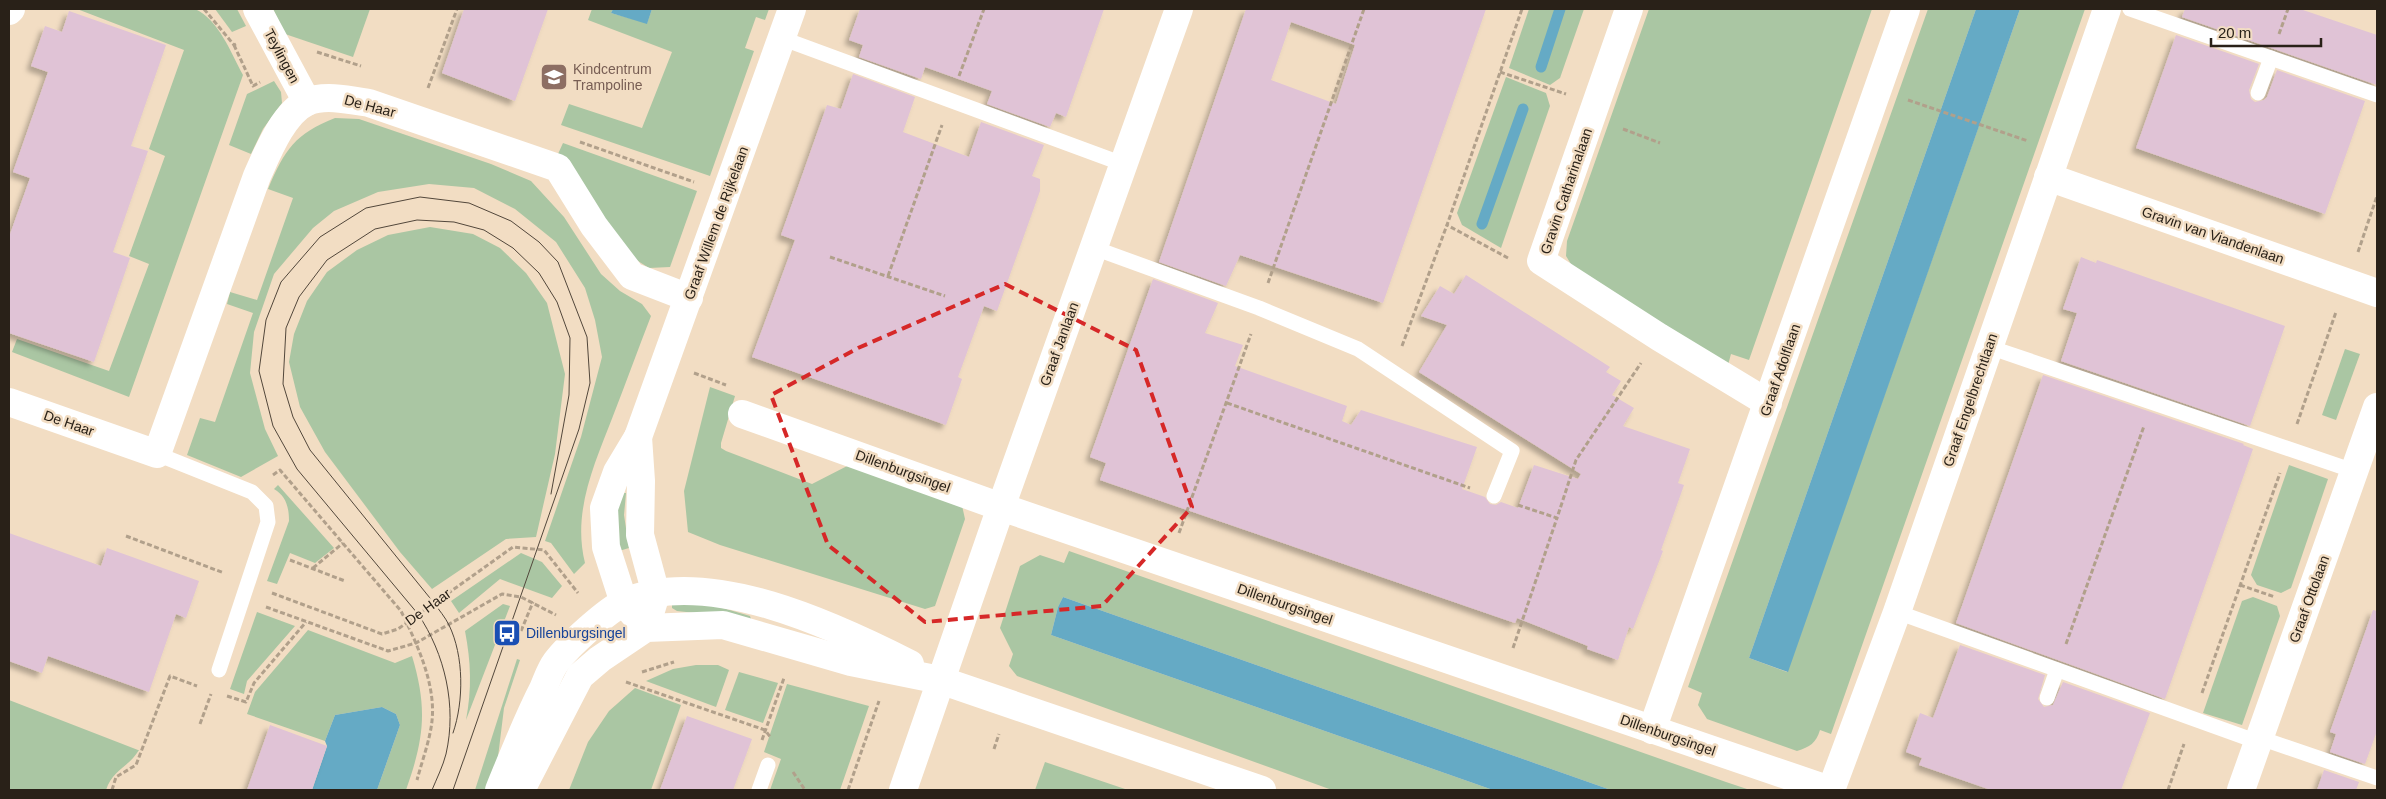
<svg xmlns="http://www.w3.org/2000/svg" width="2386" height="799" font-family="Helvetica,sans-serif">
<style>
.green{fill:#aac6a3}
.water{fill:#65aac5}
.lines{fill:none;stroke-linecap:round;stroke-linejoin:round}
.stream{stroke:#65aac5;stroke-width:11}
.building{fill:#e0c3d6;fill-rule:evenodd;filter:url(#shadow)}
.path{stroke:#b1a08b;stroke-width:3;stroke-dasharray:5 2.5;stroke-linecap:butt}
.lane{stroke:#fff;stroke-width:15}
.street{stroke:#fff;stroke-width:28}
.secondary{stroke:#fff;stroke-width:28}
.tram{stroke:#52473b;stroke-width:1}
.marked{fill:none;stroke:#d62828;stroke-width:4;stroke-dasharray:10 6;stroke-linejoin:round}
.labels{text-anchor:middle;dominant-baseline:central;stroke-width:5;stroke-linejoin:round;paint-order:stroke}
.street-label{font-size:14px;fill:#292118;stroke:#f2ddc3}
.education-label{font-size:14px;fill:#785e54;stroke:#f2ddc3;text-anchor:start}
.transit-label{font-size:14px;fill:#164399;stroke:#f2ddc3;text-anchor:start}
</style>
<defs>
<filter id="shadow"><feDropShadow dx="-4.5" dy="4.5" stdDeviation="2.5" flood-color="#0004"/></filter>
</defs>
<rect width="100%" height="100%" fill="#f2ddc3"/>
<g class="green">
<path d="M77 9H195C219 20 231 53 243 75L129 397 12 352 17 339 109 371 149 264 129 256 165 156 149 149 184 50Z"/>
<polygon points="215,9 237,9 246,26 232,32"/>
<polygon points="273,9 370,9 353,57 285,34"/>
<polygon points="592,9 613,9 611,13 647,23 652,9 769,9 765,20 756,17 745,48 754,51 710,176 561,125 569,104 642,128 672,52 588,20"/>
<polygon points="1529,9 1584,9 1560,78 1550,85 1509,68"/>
<polygon points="1649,9 1872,9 1749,360 1731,354 1728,365 1574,269 1566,256 1567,241"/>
<path d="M1928 9H1976L1749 658 1787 672 2020 9H2085L1831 734 1820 730C1816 743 1810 747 1797 751L1707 719 1698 705 1702 693 1688 687Z"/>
<polygon points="1506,77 1546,93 1550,106 1501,248 1462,225 1457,213"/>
<polygon points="274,81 281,92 282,103 263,129 251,154 229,145 247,94"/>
<path d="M335 118 359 119 491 164 531 181 564 217 601 274 620 291 642 304 651 316C638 349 626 383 613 416 595 463 572 511 585 563L574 574 551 543 545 541 581 437 602 357 595 320 585 288 556 242 515 209 474 188 429 184 378 192 334 211 313 228 274 274 254 332 250 373 265 429 278 456 241 477 187 455 200 418 215 422 253 313 227 304 230 292 257 300 293 198 268 189C285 149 295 134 335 118Z"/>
<polygon points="563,143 697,191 670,267 649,268 630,256 558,154"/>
<polygon points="430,227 473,234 500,248 526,273 547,303 565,374 555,454 536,537 506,539 432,589 400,552 325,452 300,407 289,362 294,334 307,301 327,272 357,250 388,235"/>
<polygon points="2345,349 2360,354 2336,420 2322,415"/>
<polygon points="710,387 735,396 721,443 721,448 726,451 812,484 853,463 961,501 965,519 935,606 925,609 720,545 688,532 684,491"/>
<polygon points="2289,465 2328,479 2291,588 2281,593 2257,585 2251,575"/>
<path d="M278 485 334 548 315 563 290 553 277 584 267 581 289 521C289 507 286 496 274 489Z"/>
<polygon points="620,493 626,493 624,515 629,548 619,551 615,525"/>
<polygon points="1069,551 1726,782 1750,790 1611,790 1063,597 1058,607 1051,635 1493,790 1332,790 1017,676 1009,666 1013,654 1000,628 1020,566 1040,555 1064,563"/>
<polygon points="521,553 542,562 562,586 552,598 500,579 459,613 451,601"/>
<polygon points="2253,597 2277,606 2280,616 2242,725 2203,713 2242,601"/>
<polygon points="672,603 706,603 750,616 751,619 677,611 672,608"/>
<path d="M503 604 510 606 466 720C472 689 471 662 465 631Z"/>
<polygon points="257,612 295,626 247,681 244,694 230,689"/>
<path d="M308 630 395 663 412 656C428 709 424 739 406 790H377L400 725 396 714 382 707 335 715 325 741 247 714 255 692Z"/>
<polygon points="517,659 520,660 504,708 498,757 486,790 475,790"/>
<polygon points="696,665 718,665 729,670 716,707 646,681 673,669"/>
<polygon points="739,672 778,683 763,723 725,710"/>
<polygon points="787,684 869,706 840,790 770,790 781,759 764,752"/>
<polygon points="635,688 681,705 651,790 569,790 588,742 609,711"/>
<path d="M9 700 138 750H139C128 768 113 769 106 790H9Z"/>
<polygon points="1045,762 1128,790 1035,790"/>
</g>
<g class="water">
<polygon points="613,9 652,9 647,24 611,13"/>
<polygon points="1976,9 2020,9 1788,672 1749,658"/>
<polygon points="1063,597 1611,790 1493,790 1051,635 1058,607"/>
<polygon points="382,707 396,714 400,725 377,790 312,790 327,746 325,741 335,715"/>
</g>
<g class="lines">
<g class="stream">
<polyline points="1541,67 1560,9"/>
<polyline points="1482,224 1523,109"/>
</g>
</g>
<g class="building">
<polygon points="464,9 548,9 515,101 442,73"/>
<polygon points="860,9 1104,9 1066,117 1056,113 1050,127 987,104 992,91 925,67 921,79 859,57 863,45 849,40"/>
<path d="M1246 9H1486L1383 303 1240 255 1226 286 1159 262ZM1291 22 1355 45 1336 104 1271 80Z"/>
<polygon points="2185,9 2300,9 2377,35 2377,85 2182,17"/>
<polygon points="69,11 166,45 131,146 148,151 113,252 130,258 94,362 9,333 9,237 30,178 13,172 48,72 31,66 45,26 62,32"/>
<polygon points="2176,35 2259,64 2249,90 2251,99 2255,102 2264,100 2267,97 2277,70 2365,101 2325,214 2136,148"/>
<polygon points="853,74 915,97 903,132 969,157 981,122 1044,145 1032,176 1040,179 1040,191 997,311 984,306 958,377 962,379 946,425 752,357 795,240 781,235 827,105 841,109"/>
<polygon points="2081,257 2096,263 2097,260 2285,326 2250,426 2061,361 2077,313 2063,309"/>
<polygon points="1466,275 1610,367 1606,372 1621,381 1612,395 1634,408 1623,426 1690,449 1678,483 1684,485 1661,550 1663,551 1633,629 1629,627 1618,660 1587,649 1588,646 1517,618 1515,623 1483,612 1100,480 1106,463 1090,457 1153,279 1218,303 1205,333 1243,345 1235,366 1347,406 1342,421 1351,425 1361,410 1477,447 1462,489 1485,497 1490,504 1496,505 1501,502 1518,508 1534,465 1578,479 1581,474 1419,372 1447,325 1421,316 1440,286 1454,294"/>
<polygon points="2043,375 2244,444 2243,445 2253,449 2165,699 1956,623"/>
<polygon points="9,533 101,566 107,548 199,581 186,618 176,614 149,692 48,656 42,673 9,661"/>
<polygon points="2373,610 2377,611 2377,731 2365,764 2330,752 2336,734 2330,732"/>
<polygon points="1960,645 2045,675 2038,699 2044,707 2053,705 2063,682 2150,713 2121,790 1991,790 1919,765 1922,758 1906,752 1920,713 1933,718"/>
<polygon points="687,716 752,739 733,790 660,790"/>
<polygon points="270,725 327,746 312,790 247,790"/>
<polygon points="2324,770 2359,782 2356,790 2317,790"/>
</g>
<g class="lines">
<g class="path">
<polyline points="204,9 234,45 236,44"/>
<polyline points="2279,34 2288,9"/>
<polyline points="234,45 253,86 260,82"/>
<polyline points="317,52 361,66"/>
<polyline points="1500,72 1566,94"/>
<polyline points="959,76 984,9"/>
<polyline points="428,88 457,9"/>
<polyline points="1908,100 2028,141"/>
<polyline points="1623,129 1660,143"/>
<polyline points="580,142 694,182"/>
<polyline points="2358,252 2377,196"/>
<polyline points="830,257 945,296"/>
<polyline points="1508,258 1447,225 1522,9"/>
<polyline points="888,276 942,125"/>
<polyline points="1268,283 1364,9"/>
<polyline points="1402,346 1447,225"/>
<polyline points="694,373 726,385"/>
<polyline points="1227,403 1470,488"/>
<polyline points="2297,424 2336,312"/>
<path d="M273 475 280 470 401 611C417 644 436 684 432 721 430 740 422 761 417 780"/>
<polyline points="1518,505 1557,518 1576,460 1641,363"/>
<polyline points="1179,533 1251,334"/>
<polyline points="126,536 224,573"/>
<polyline points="290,560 345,581"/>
<polyline points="313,568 343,543"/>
<polyline points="2240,585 2275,597"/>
<polyline points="272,593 382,634 398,629 513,547 544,550 578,593"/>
<polyline points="266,607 388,651 416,643 502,594 521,597 556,615"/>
<polyline points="521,631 533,602"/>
<polyline points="2066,644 2144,426"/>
<polyline points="1513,648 1557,518"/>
<polyline points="642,672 674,662"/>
<polyline points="626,682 765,730 771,738"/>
<polyline points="2202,693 2280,473"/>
<polyline points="227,696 246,702 254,683 306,622"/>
<polyline points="200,724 211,694"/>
<polyline points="762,740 784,678"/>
<polyline points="994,749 999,734"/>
<polyline points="793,772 805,790"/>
<polyline points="112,790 116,777 136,765 170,676 197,686"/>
<polyline points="848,790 879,701"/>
<polyline points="2168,790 2184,744"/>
</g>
<g class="lane">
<polyline points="2130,9 2377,95"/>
<polyline points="781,38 1123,164"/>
<polyline points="2258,93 2271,58"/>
<polyline points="1094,248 1259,308 1358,349 1512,451 1494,496"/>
<polyline points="1989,347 2354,471"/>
<polyline points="157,454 252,492 266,506 268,522 219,670"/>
<polyline points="1897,612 2258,742"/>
<polyline points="2047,698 2057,670"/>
<polyline points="2260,738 2377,778"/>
<polyline points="759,790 768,765"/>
</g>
<g class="street">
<polyline points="257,9 307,102"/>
<polyline points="1629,9 1541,261 1659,337 1768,403"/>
<polyline points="9,11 11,9"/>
<polyline points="2048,177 2377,293"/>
<path d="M9 402 157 454 257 176C267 154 283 113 307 102 324 94 351 100 369 103L558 168 594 226 632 276 689 298"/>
<polyline points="742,414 1001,507 1830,790"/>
<polyline points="638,437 641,481 640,535 656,594 649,617"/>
<polyline points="646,628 624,603 606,547 604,508 617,472 638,437 792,9"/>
<polyline points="1652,730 1906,9"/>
<polyline points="903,790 1001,507 1179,9"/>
<polyline points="1831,790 1897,612 2107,9"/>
<polyline points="2241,790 2377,407"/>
</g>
<g class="secondary">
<path d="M499 790C513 756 526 722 543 689 547 680 550 670 556 662 568 646 607 610 625 602 708 566 835 626 910 664"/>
<polyline points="521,790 580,676 600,659 646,628 723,625 851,662 940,680 1262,790"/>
</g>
<g class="tram">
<path d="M453 733C464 701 464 656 449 625 445 617 439 610 434 603L310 450 293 417 283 384 286 328 299 297 327 260 375 229 417 220 454 222 484 230 513 248 539 273 557 302 570 338 569 395 551 494"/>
<path d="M432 790C437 778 443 766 446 754 457 706 445 654 418 614L297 469 273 426 259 371 266 320 281 282 320 237 366 208 420 197 469 203 511 221 539 242 558 262 587 337 590 383 579 429 453 790"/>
</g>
</g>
<path class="marked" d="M1005 284 1136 350 1192 507 1102 606 925 622 828 545 771 395 858 348Z"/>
<defs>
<g id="school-square" transform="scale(1.4375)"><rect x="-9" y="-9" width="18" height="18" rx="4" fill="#8d6e63" stroke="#f2ddc3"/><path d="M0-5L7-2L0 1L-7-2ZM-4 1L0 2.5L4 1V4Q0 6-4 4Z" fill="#fff"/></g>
<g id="bus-square" transform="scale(1.4375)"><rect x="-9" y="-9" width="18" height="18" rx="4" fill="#1a4fb4" stroke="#f2ddc3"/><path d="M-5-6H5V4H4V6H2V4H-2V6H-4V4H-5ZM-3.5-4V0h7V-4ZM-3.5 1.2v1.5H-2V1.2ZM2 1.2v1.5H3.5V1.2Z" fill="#fff"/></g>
</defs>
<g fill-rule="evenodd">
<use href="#school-square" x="554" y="77"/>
<use href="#bus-square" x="507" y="633"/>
</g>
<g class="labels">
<g class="street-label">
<text transform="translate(282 56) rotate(62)">Teylingen</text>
<text transform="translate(370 106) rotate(15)">De Haar</text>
<text transform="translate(1566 191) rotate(-71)">Gravin Catharinalaan</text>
<text transform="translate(716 223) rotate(-70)">Graaf Willem de Rijkelaan</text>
<text transform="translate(2213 235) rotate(19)">Gravin van Viandenlaan</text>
<text transform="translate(1059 344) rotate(-70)">Graaf Janlaan</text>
<text transform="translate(1780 370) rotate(-71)">Graaf Adolflaan</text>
<text transform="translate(1970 400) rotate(-71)">Graaf Engelbrechtlaan</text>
<text transform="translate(69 423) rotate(19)">De Haar</text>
<text transform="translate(903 471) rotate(20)">Dillenburgsingel</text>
<text transform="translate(2309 599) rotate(-70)">Graaf Ottolaan</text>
<text transform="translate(1285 604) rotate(19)">Dillenburgsingel</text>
<text transform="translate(428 607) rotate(-36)">De Haar</text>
<text transform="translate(1668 735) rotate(19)">Dillenburgsingel</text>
</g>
<g class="education-label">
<text x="573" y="69">Kindcentrum<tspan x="573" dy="16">Trampoline</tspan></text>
</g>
<g class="transit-label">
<text x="526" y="633">Dillenburgsingel</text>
</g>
</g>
<rect width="2386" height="799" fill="none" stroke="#292118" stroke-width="20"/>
<path d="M2211 38v8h110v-8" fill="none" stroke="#292118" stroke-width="2.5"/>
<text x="2218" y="38" font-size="15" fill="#292118" stroke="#f2ddc3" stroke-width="4" paint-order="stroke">20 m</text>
</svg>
